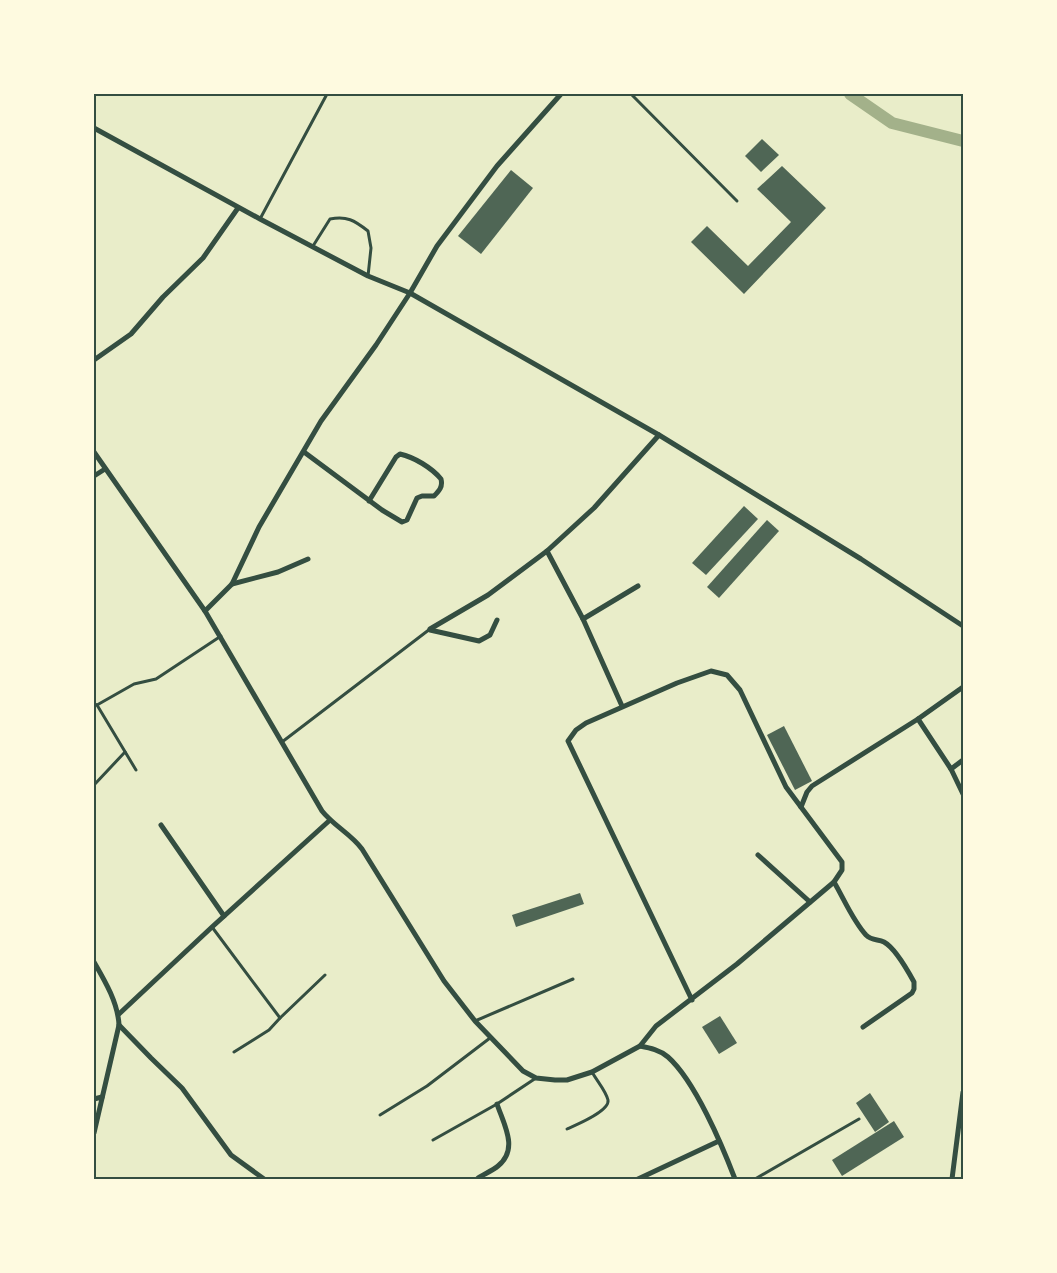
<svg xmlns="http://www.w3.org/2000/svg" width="1057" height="1273" font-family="'Varela Round',sans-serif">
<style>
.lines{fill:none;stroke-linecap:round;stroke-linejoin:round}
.canal{stroke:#a3b18a;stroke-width:12}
.building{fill:#4f6655}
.service{stroke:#344e41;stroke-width:3}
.minor{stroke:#344e41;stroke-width:5}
.neatline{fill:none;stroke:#344e41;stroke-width:2}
</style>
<rect width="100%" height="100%" fill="#e9edc9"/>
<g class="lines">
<polyline class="canal" points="850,94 892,123 963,141"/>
</g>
<g class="building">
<polygon points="762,139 779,155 761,172 745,156"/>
<polygon points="782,166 826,208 744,294 691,242 707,226 748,266 791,222 757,189"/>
<polygon points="511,170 533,188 481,254 458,236"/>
<polygon points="744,506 758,519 706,575 692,563"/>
<polygon points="767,520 779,531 719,598 707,587"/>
<polygon points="784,726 812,781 795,790 767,735"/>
<polygon points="580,893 584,904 516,927 512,915"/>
<polygon points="720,1016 737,1043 719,1054 702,1027"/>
<polygon points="870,1093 889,1122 875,1132 856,1103"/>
<polygon points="894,1121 904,1137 842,1176 832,1160"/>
</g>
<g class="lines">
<g class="service">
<polyline points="631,94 737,201"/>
<polyline points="260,219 327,94"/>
<path d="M313 246 330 219C347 216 354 220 368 231L371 248 368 276"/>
<polyline points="94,704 97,705 136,770"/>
<polyline points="97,705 134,684 156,679 221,636"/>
<polyline points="282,742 430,629"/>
<polyline points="94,785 125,752"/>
<polyline points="212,927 280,1018 269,1030 234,1052"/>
<polyline points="280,1018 325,975"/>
<polyline points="475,1021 573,979"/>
<polyline points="380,1115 427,1086 490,1038"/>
<path d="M567 1129C576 1125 610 1111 608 1100 606 1091 597 1081 592 1072"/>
<polyline points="433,1140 497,1104 536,1078"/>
<polyline points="755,1179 859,1119"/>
</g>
<g class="minor">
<polyline points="94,128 260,219 368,276 410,293 659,435 861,559 963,626"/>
<polyline points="94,360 131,334 163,297 203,258 238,208"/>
<path d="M94 452 205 611 322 811C334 826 351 834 362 849L444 981 475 1021 523 1071 536 1078 555 1080H567L592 1072 640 1046 656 1026 737 964 834 882 842 870V862L786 787 740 690 727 675 711 671 677 683 586 723 576 730 568 741 692 1000"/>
<path d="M304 452 382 510 402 522 407 520 417 498 422 496H434C439 491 443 487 441 479 432 468 414 457 400 454L396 457 369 501"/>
<polyline points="94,476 105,469"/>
<polyline points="547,551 583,619 622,706"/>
<polyline points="232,584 278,572 308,559"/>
<polyline points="205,611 232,584 259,527 321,421 376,345 410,293 437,246 497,166 561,94"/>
<polyline points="583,619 638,586"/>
<polyline points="430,629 488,595 547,551 594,508 659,435"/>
<polyline points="430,630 479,641 490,635 497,620"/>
<polyline points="918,719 951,769 963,794"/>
<polyline points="951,769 963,760"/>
<polyline points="801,807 807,792 812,786 918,719 963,687"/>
<polyline points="161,825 224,916"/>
<polyline points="758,855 810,902"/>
<path d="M834 882C844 899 853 921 866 935 872 941 878 939 884 942 895 948 908 971 914 982V989L912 993 863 1027"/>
<path d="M94 962C105 981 118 1003 119 1025L94 1133"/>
<polyline points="119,1014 212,927 330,820"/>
<polyline points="119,1025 151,1058 182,1088 231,1155 264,1179"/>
<path d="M640 1046C650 1048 660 1050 668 1057 695 1081 722 1145 735 1179"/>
<polyline points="94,1099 102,1097"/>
<path d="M478 1178C484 1174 492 1171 498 1166 519 1149 504 1125 497 1104"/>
<polyline points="638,1179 719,1141"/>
<polyline points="952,1179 963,1092"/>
</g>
</g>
<rect width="1057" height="1273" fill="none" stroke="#fefae0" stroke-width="190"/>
<rect x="95" y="95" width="867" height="1083" class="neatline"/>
</svg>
